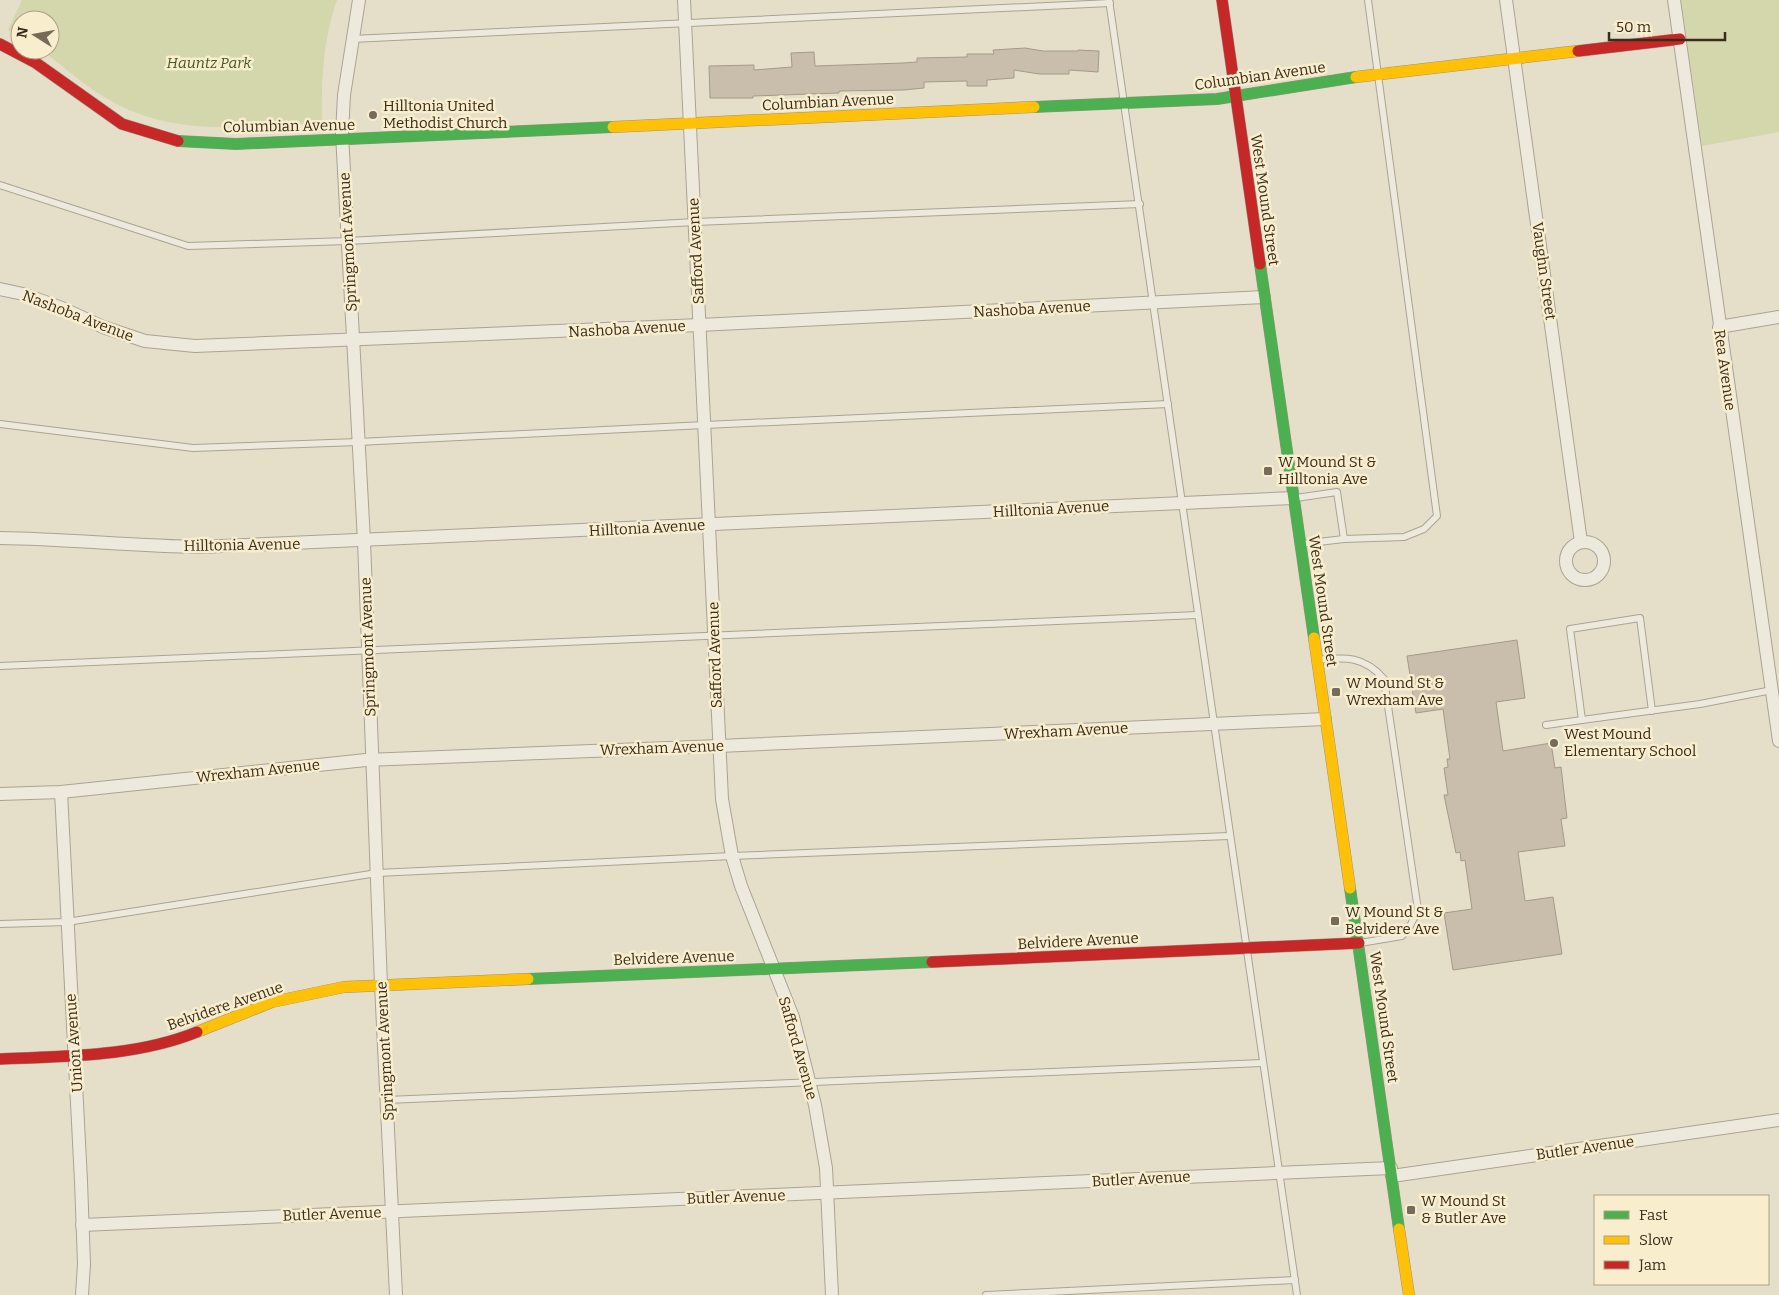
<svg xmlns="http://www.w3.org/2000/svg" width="1779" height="1295" font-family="Bitter,serif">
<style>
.green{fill:#d3d7ab}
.building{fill:#c9bdab;stroke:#a59a8a}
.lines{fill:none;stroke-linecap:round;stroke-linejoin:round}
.lane-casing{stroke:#aaa394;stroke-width:8}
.street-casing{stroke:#aaa394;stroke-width:14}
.fast-casing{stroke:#9a9384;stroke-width:12}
.slow-casing{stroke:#9a9384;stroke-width:12}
.jam-casing{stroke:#9a9384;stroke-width:12}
.lane{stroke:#ede9dc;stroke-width:6}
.street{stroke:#ede9dc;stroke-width:12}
.fast{stroke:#4caf50;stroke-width:11}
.slow{stroke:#ffc107;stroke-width:11}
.jam{stroke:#c62828;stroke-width:11}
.poi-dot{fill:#756b58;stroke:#f8eece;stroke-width:2}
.labels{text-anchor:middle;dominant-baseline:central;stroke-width:5;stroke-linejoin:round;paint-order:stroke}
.park-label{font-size:15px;font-style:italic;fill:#465720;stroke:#f8eece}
.street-label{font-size:15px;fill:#392c1b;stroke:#f8eece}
.poi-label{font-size:15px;fill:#392c1b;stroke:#f8eece;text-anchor:start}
</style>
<rect width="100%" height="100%" fill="#e5dfca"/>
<g class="green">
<path d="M22 0H337C323 39 321 83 322 123 252 126 177 138 113 102 87 88 65 68 42 50H50V20H20V36L8 30Z"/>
<polygon points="1681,0 1779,0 1779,132 1702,146"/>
</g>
<g class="building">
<polygon points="1025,48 1043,51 1078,51 1078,50 1099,51 1098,72 1069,70 1069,74 1039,74 1014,70 1014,78 987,80 987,86 967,86 967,81 924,82 924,88 904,90 839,91 839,93 782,95 753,96 753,98 710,98 709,66 754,65 754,70 792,67 791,53 814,52 815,66 903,63 917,62 917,58 967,57 967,54 994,54 993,50"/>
<polygon points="1517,640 1525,698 1496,702 1503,751 1551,743 1555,768 1561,767 1567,818 1561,819 1565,846 1518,852 1525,901 1553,897 1562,954 1453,970 1444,913 1472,909 1465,860 1461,861 1460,852 1456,853 1444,795 1448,795 1444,768 1448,767 1447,759 1450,759 1443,709 1416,713 1407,656"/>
</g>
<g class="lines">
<g class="lane-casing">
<g id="lane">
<path d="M1109 0C1175 431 1231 864 1297 1295"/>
<polyline points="352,39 1110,3"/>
<polyline points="0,185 188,246 348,241 695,222 1140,204"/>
<polyline points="0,424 193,448 358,442 705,425 1168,404"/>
<polyline points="1296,498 1337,492 1344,539"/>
<polyline points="1301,544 1344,539 1404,537 1424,529 1437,516 1368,0"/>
<path d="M1318 660C1346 657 1364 656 1384 679L1418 910 1410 926 1402 936 1360 943"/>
<polyline points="0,666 1198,615"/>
<polyline points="1652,711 1640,618 1570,629 1582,720 1700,704 1772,690"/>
<polyline points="1546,725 1582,720"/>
<polyline points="0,924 67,922 377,873 732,856 1229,836"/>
<polyline points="387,1100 1262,1063"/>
<polyline points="986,1295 1295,1280"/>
</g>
</g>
<g class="street-casing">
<g id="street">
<polyline points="359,0 344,95 342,134 364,541 381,985 396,1295"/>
<polyline points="684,0 722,799 732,856 741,886 793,1017 815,1105 826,1168 832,1295"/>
<polyline points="1506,0 1581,542"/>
<polyline points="1674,0 1779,741"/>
<polyline points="0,289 23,294 62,308 103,327 145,341 195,346 700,325 1264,297"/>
<polyline points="1719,327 1779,317"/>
<path d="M0 538C67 539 134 546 201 547L1294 498"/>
<circle cx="1585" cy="561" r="19"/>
<polyline points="61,792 81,1181 84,1264 82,1295"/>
<polyline points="0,794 61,792 366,760 719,746 1325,719"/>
<polyline points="1392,1176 1779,1120"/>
<polyline points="82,1225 1391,1168"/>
</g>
</g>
<g class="fast-casing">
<g id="fast">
<polyline points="1034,107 1217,99 1356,77"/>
<polyline points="178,141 236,144 613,127"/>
<polyline points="1260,264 1314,638"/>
<polyline points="1350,888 1399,1229"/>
<polyline points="528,979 932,962"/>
</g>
</g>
<g class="slow-casing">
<g id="slow">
<polyline points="1356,77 1578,51"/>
<polyline points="613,127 1034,107"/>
<polyline points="1314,638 1350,888"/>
<polyline points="197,1032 272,1002 344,987 528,979"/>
<polyline points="1399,1229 1409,1295"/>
</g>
</g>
<g class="jam-casing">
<g id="jam">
<polyline points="1222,0 1260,264"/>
<polyline points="0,44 36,63 122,124 178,141"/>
<polyline points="1578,51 1680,39"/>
<polyline points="932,962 1359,943"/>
<path d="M0 1059C66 1056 135 1057 197 1032"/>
</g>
</g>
<use href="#lane" class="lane"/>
<use href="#street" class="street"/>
<use href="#fast" class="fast"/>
<use href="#slow" class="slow"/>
<use href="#jam" class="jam"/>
</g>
<g class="poi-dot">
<circle cx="373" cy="115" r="5"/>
<rect x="1263" y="466" width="10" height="10" rx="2.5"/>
<rect x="1331" y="687" width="10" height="10" rx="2.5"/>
<circle cx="1554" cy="743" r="5"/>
<rect x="1330" y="916" width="10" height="10" rx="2.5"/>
<rect x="1406" y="1205" width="10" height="10" rx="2.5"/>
</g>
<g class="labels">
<g class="park-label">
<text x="209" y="63">Hauntz Park</text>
</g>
<g class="street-label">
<text transform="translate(1260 76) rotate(-8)">Columbian Avenue</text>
<text transform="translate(828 102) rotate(-3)">Columbian Avenue</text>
<text transform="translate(289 126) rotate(-1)">Columbian Avenue</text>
<text transform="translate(1265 200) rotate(82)">West Mound Street</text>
<text transform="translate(348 242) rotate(-93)">Springmont Avenue</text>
<text transform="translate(696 251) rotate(-93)">Safford Avenue</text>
<text transform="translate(1544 271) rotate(82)">Vaughn Street</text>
<text transform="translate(1032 309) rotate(-3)">Nashoba Avenue</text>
<text transform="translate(78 316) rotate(21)">Nashoba Avenue</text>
<text transform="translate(627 329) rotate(-3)">Nashoba Avenue</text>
<text transform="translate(1725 370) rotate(82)">Rea Avenue</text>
<text transform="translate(1051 509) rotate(-3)">Hilltonia Avenue</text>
<text transform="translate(647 528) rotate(-3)">Hilltonia Avenue</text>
<text transform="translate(242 545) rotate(-1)">Hilltonia Avenue</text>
<text transform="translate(1323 601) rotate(82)">West Mound Street</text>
<text transform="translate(368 647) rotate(-92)">Springmont Avenue</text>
<text transform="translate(715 655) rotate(-92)">Safford Avenue</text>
<text transform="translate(1066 731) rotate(-3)">Wrexham Avenue</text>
<text transform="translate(662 748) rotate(-2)">Wrexham Avenue</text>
<text transform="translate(258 771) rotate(-6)">Wrexham Avenue</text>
<text transform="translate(1078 941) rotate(-3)">Belvidere Avenue</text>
<text transform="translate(674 958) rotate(-2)">Belvidere Avenue</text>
<text transform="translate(225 1006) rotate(-19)">Belvidere Avenue</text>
<text transform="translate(1384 1017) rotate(82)">West Mound Street</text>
<text transform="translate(74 1043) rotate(-94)">Union Avenue</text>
<text transform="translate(798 1048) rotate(74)">Safford Avenue</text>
<text transform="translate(385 1051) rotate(-93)">Springmont Avenue</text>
<text transform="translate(1585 1148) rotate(-8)">Butler Avenue</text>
<text transform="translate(1141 1179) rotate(-3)">Butler Avenue</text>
<text transform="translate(736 1197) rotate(-2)">Butler Avenue</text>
<text transform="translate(332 1214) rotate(-2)">Butler Avenue</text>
</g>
<g class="poi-label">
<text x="383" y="106">Hilltonia United<tspan x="383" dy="17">Methodist Church</tspan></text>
<text x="1278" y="462">W Mound St &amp;<tspan x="1278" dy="17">Hilltonia Ave</tspan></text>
<text x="1346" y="683">W Mound St &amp;<tspan x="1346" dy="17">Wrexham Ave</tspan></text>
<text x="1564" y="734">West Mound<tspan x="1564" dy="17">Elementary School</tspan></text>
<text x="1345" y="912">W Mound St &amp;<tspan x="1345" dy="17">Belvidere Ave</tspan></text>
<text x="1421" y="1201">W Mound St<tspan x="1421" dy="17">&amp; Butler Ave</tspan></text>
</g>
</g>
<rect x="1594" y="1195" width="175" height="90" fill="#f8eece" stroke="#aca086"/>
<rect x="1604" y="1211" width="25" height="8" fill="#4caf50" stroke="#aca086"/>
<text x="1639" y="1220" font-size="15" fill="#392c1b">Fast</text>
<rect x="1604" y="1236" width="25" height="8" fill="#ffc107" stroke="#aca086"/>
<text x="1639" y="1245" font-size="15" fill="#392c1b">Slow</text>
<rect x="1604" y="1261" width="25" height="8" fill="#c62828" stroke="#aca086"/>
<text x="1639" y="1270" font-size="15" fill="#392c1b">Jam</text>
<g transform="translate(35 35) rotate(281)"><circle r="24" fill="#f8eece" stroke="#aca086"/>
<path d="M0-4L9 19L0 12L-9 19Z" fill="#756b58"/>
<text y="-8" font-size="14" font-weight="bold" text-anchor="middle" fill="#392c1b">N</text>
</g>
<path d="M1609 32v8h116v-8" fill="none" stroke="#392c1b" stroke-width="2.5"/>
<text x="1616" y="32" font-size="15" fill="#392c1b" stroke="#f8eece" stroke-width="4" paint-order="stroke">50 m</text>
</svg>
